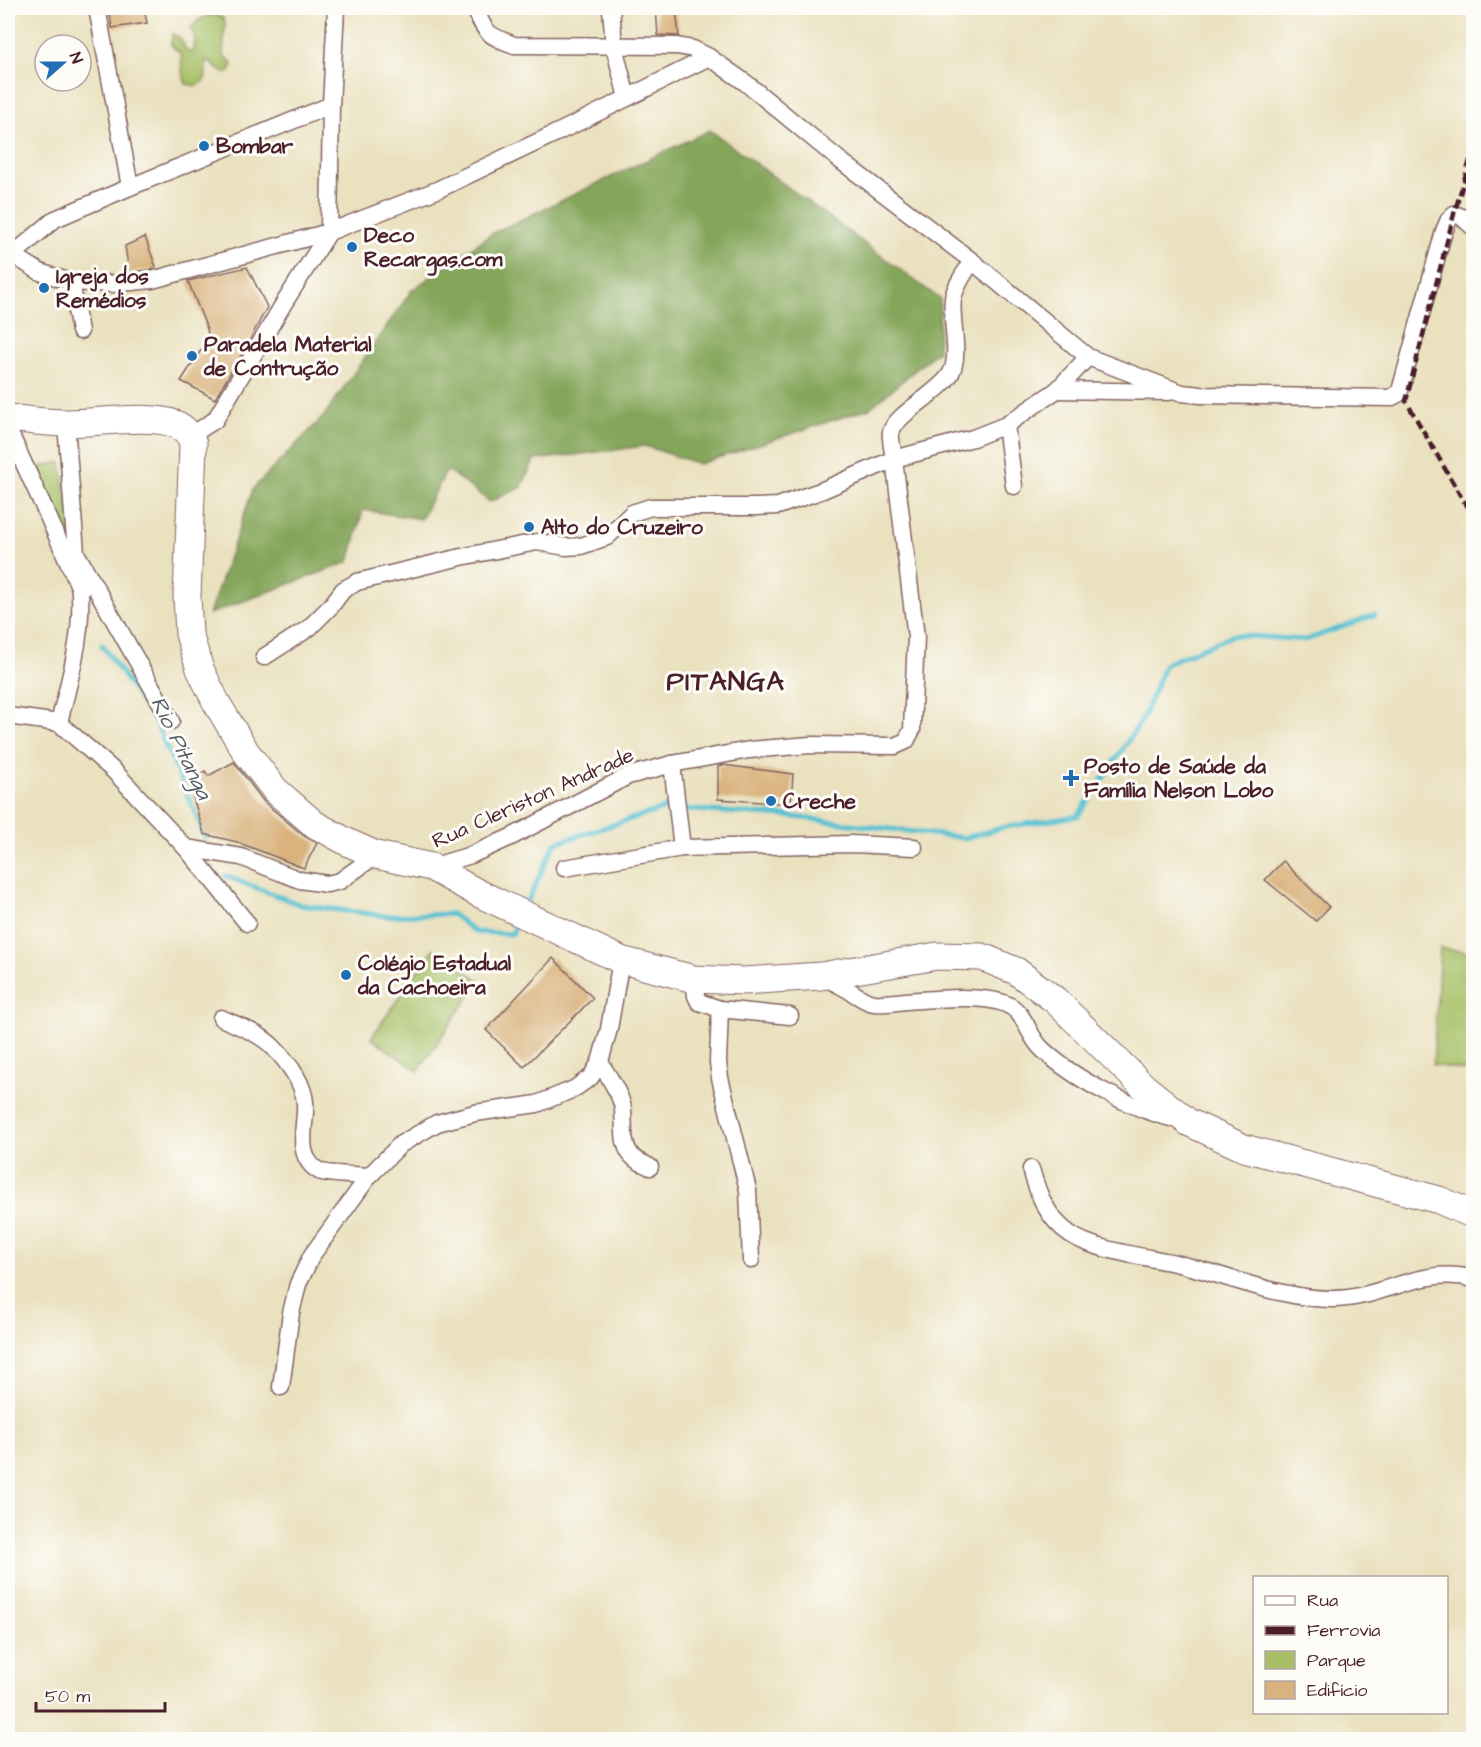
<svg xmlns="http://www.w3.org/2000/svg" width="1481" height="1747" font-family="'Architects Daughter',sans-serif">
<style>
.green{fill:#a6bf65;stroke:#786f48;stroke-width:1.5}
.forest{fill:#84a65a;stroke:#676242;stroke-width:1.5}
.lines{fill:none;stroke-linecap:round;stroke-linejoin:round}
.stream{stroke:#57c1d2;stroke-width:5}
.building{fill:#d9b27d}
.street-casing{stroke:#82635f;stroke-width:19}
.primary-casing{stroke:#82635f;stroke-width:29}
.street{stroke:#fff;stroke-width:16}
.primary{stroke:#fff;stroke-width:27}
.rail{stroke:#4a1f2b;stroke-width:4.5;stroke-dasharray:9 4.5;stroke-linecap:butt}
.poi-dot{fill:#1f6fb2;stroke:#fdfcf7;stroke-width:2}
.labels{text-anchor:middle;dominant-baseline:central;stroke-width:6;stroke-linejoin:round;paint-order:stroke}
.poi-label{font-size:21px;font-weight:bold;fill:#4a1f2b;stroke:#fdfcf7;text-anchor:start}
.street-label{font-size:21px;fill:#4a1f2b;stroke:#fdfcf7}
.water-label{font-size:22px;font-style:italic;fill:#4f5865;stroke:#fdfcf7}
.district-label{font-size:27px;font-weight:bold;letter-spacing:1.5px;fill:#4a1f2b;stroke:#fdfcf7}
</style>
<rect width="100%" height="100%" fill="#fdfcf7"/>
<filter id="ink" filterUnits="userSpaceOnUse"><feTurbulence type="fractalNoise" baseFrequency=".0167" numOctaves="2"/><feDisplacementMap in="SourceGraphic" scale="12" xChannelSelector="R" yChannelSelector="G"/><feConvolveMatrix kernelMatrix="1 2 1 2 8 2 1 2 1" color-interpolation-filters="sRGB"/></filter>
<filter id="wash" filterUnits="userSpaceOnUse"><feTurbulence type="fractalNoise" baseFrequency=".008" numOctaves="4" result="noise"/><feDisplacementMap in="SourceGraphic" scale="24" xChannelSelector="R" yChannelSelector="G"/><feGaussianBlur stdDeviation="1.35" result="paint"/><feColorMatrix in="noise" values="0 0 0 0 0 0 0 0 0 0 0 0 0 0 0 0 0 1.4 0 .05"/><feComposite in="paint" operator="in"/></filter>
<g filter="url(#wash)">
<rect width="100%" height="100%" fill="#eae1bf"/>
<g class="green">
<path d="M216 15 223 18 225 24 223 55 231 62 232 66 230 71 225 73 217 69 209 60 206 61C204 74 211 78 196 86L186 84 182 71 181 53 176 50 171 45 172 34 180 38C185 45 184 54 194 52L195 37 191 29C198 18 204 16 216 15Z"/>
<polygon points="61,462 76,553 38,467"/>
<polygon points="1440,948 1473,953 1473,1072 1433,1065"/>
<polygon points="433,949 480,981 418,1071 371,1038"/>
</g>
<polygon class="forest" points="710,130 940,299 938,351 870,408 699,464 645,446 534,460 522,487 490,502 447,470 421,519 363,510 349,562 209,614 253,489 324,416 412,290 493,233"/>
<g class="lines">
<g class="stream">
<polyline points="102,645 155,721 206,838"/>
<polyline points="226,876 301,905 386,916 452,914 475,932 512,934 518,921"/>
<polyline points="525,907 555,843 666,808 786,816 964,838 1005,827 1078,816 1142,720 1165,664 1233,635 1306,640 1375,615"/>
</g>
</g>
<g id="blocks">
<g class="building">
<polygon points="109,8 144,8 147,23 112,28"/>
<polygon points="656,8 676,8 679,36 658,35"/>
<polygon points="145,237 156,267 150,270 129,272 125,246"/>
<polygon points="247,267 267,307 247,345 215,399 181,381 209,338 207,329 188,281"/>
<polygon points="234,762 264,802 304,836 317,843 304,868 237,842 204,834 188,780 205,771 208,776"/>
<polygon points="723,765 793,774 791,804 718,799 718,766"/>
<polygon points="1283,861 1329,907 1316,921 1265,880"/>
<polygon points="553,958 593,998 524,1067 486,1030"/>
</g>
</g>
</g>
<g filter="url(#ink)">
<use href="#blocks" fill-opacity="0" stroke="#82635f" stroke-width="1.5"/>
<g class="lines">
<g class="street-casing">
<g id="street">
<polyline points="97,8 130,187"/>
<path d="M475 8C485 34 488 35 514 45L677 46 693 49 709 57 746 83 837 158 972 261 1088 357 1182 393 1201 395 1390 398 1398 394 1400 391 1444 231 1449 219 1454 214 1462 217 1474 228"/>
<polyline points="611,8 614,46 627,98"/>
<polyline points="329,232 331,105 336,8"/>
<polyline points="8,250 13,255 40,272 71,282 111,284 152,280 329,232 437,190 575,124 709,57"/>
<polyline points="8,259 55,219 130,187 331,105"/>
<path d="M972 261C965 273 955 285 953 299 950 320 961 354 951 373 940 393 895 414 891 432 890 440 893 451 894 459L973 438 1006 425 1057 390"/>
<polyline points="71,282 80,331"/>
<polyline points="1088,357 1057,390 1169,392"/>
<polyline points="66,424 76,553 171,721"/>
<polyline points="1006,425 1014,486"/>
<polyline points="8,429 47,514 81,591"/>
<polyline points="190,436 215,420 284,303 329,232"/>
<polyline points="264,657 309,628 331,606 343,590 357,582 461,557 537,542 566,547 581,546 607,537 632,513 651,507 756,507 778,506 823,490 894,459 916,637 912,730 906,741 895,746 810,745 749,750 672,764 628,776 511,837 471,855 431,867"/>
<polyline points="8,716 59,723"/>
<polyline points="59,723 114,771 186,848 247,923"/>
<path d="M59 723C70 677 85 630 79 582"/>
<polyline points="672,764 682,848"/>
<polyline points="186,848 241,857 300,880 327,884 340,881 376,855"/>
<polyline points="564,868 682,848 852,844 914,847"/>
<path d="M821 976C831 981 841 985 850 991 857 995 865 1002 874 1003 884 1004 896 1002 906 1001 932 999 982 994 1006 1004 1026 1012 1027 1035 1042 1049 1075 1080 1134 1110 1178 1120"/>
<polyline points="694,979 696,996 699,1002 720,1009 790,1016"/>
<polyline points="720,1009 718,1062 720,1078 748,1190 751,1260"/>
<path d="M221 1018C238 1026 260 1033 273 1047 287 1061 303 1082 305 1102 307 1124 293 1156 319 1171 327 1175 358 1175 369 1176"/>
<path d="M600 1062C607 1075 618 1089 622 1104 626 1120 619 1145 634 1158 638 1162 645 1164 650 1167"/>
<path d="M1031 1169C1038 1194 1047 1218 1070 1234 1094 1251 1149 1257 1179 1264 1229 1276 1285 1300 1335 1299 1384 1298 1422 1265 1474 1279"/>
<polyline points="281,1387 291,1313 298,1284 312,1255 369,1176 401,1144 437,1123 475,1113 537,1104 574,1089 591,1077 600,1062 609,1029 621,960"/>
</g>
</g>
<g class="primary-casing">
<path id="primary" d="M8 418C27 420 48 423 68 423 97 423 150 414 175 424 185 428 190 434 193 444L187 597 189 634 200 669 216 702 246 752 275 790 314 824 349 843 376 855 431 867 478 893 621 960 694 979 743 981 821 976 937 956 982 957 1016 971 1055 1000 1144 1087 1188 1122 1244 1148 1439 1200 1474 1215"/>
</g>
<use href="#street" class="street"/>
<use href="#primary" class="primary"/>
<polyline class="rail" points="1474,147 1454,214 1406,401 1463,500 1474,515"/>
</g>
</g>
<g class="poi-dot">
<circle cx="204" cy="146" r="6"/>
<circle cx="352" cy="247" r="6"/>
<circle cx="44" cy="288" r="6"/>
<circle cx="192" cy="356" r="6"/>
<circle cx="529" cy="527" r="6"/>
<path d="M1068 769h6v6h6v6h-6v6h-6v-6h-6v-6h6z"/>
<circle cx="771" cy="801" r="6"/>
<circle cx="346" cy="975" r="6"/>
</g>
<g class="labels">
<g class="poi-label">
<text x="216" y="146">Bombar</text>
<text x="364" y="235">Deco<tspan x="364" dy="24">Recargas.com</tspan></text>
<text x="56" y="276">Igreja dos<tspan x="56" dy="24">Remédios</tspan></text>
<text x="204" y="344">Paradela Material<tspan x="204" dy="24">de Contrução</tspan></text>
<text x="541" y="527">Alto do Cruzeiro</text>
<text x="1084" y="766">Posto de Saúde da<tspan x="1084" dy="24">Família Nelson Lobo</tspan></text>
<text x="783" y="801">Creche</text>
<text x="358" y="963">Colégio Estadual<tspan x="358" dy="24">da Cachoeira</tspan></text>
</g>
<g class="street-label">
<text transform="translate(533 798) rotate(-24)">Rua Cleriston Andrade</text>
</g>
<g class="water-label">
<text transform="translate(181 748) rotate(64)">Rio Pitanga</text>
</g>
<g class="district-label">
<text x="726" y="682">PITANGA</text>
</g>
</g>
<rect width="1481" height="1747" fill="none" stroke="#fdfcf7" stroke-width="30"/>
<rect x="1253" y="1576" width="195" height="138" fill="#fdfcf7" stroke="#b5a4a5" stroke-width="1.5"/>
<rect x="1265" y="1596" width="30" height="9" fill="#ffffff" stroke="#b5a4a5" stroke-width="1.5"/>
<text x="1307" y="1606" font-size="18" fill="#4a1f2b">Rua</text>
<rect x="1265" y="1626" width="30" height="9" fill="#4a1f2b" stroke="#b5a4a5" stroke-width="1.5"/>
<text x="1307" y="1636" font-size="18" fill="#4a1f2b">Ferrovia</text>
<rect x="1265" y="1651" width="30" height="18" fill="#a6bf65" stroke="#b5a4a5" stroke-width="1.5"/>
<text x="1307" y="1666" font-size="18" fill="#4a1f2b">Parque</text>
<rect x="1265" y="1681" width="30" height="18" fill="#d9b27d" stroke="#b5a4a5" stroke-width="1.5"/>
<text x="1307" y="1696" font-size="18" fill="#4a1f2b">Edifício</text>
<g transform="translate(63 63) rotate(69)"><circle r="28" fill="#fdfcf7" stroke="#b5a4a5" stroke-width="1.5"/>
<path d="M0-4.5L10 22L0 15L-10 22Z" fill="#1f6fb2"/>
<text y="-9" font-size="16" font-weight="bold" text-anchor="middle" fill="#4a1f2b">N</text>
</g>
<path d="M36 1702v9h129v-9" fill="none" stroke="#4a1f2b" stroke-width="3"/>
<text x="45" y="1702" font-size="18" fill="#4a1f2b" stroke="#fdfcf7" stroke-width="4.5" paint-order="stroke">50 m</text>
</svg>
